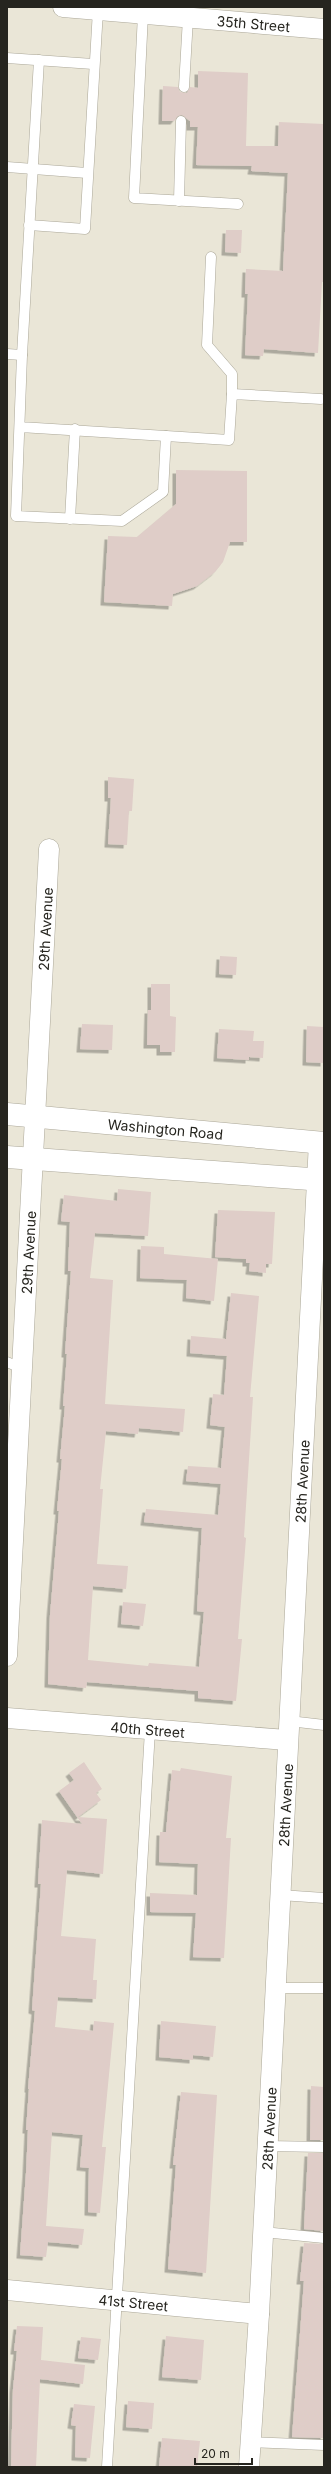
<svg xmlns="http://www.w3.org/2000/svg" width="331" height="2474" font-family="Inter,sans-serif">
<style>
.building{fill:#dfcdc8;filter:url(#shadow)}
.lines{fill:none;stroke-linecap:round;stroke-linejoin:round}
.service-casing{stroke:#aba798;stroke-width:11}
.minor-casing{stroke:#aba798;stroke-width:21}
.primary-casing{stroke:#aba798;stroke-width:23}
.service{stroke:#fff;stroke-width:10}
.minor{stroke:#fff;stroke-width:20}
.primary{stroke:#fff;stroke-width:22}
.labels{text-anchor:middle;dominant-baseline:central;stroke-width:3;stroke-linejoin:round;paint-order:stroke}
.street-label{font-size:14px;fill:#26251f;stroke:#eae6d7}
</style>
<defs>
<filter id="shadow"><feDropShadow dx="-3.5" dy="3.5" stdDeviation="0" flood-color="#0004"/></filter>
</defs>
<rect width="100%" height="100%" fill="#eae6d7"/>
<g class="building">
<polygon points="198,71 248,73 246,146 278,146 279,122 324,124 324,282 322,282 318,353 264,349 263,356 245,355 248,294 245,294 246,269 283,271 288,173 251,171 252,166 196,165 198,127 190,127 190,121 182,115 178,116 174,121 162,121 163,86 178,87 180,92 187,93 190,87 198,88"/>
<polygon points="226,230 242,230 241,253 225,252"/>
<polygon points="176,470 247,471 247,542 230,542 223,562 215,572 197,586 173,594 172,606 104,602 108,536 137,537 176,504"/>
<polygon points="108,777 134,779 132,811 129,811 127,845 108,844 111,798 108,798"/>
<polygon points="220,956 237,957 236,975 219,974"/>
<polygon points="151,984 170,984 170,1016 176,1017 175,1052 160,1052 160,1045 147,1045 148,1010 151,1010"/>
<polygon points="82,1024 113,1025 112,1050 80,1049"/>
<polygon points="307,1026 324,1027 324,1063 306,1062"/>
<polygon points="219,1029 254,1031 253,1041 264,1041 263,1058 249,1057 249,1060 217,1058"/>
<polygon points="118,1189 151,1192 148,1236 95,1233 90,1278 113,1280 105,1404 185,1409 183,1432 139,1428 138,1434 106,1431 100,1489 103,1489 97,1564 128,1566 126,1589 93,1586 88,1660 148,1666 149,1663 199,1667 204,1612 197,1611 202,1528 144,1522 146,1509 218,1515 221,1484 186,1481 188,1466 221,1468 225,1427 210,1425 213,1394 224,1395 227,1356 190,1353 191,1336 226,1339 231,1293 259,1296 250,1397 253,1397 244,1537 246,1538 238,1639 242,1639 236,1701 198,1698 198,1691 87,1682 86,1688 48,1684 50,1615 59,1511 57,1511 62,1459 60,1459 65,1406 63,1406 67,1354 65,1354 71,1271 68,1271 70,1222 61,1221 64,1195 117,1201"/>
<polygon points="218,1210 275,1212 272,1264 266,1264 266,1273 249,1271 250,1263 246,1263 246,1259 215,1257"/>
<polygon points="141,1246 164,1247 164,1254 218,1259 214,1301 186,1298 187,1280 140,1278"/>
<polygon points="123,1602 146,1604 143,1626 121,1624"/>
<polygon points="84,1762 102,1789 96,1793 101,1800 78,1817 107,1819 103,1874 67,1870 61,1936 96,1939 93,1980 97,1980 96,1999 58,1997 55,2027 93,2031 94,2021 114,2023 102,2147 106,2147 100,2213 88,2212 89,2168 80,2167 83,2135 52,2132 46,2226 84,2229 82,2245 48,2242 46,2257 20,2255 26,2173 28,2130 26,2130 29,2089 28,2089 35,2011 32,2010 41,1884 38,1884 42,1820 82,1824 59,1791 74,1780 69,1773"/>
<polygon points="181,1768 232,1776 226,1838 231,1838 224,1958 193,1957 196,1913 150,1912 150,1893 197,1895 198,1864 159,1862 160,1832 166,1832 172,1770 180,1771"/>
<polygon points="161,2021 216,2026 213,2057 193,2055 193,2060 159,2057"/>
<polygon points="311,2086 324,2087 324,2140 310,2140"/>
<polygon points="181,2092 217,2095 206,2273 168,2269 176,2165 173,2165"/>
<polygon points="308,2153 324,2153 324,2231 304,2229"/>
<polygon points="304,2243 324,2244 324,2438 292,2437 304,2281 300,2281"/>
<polygon points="17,2326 43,2327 41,2360 85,2365 83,2384 40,2379 36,2467 11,2467 13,2389 17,2351 14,2351"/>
<polygon points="166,2336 204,2340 201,2380 162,2377"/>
<polygon points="81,2337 101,2339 98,2360 78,2358"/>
<polygon points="128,2401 154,2403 152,2429 126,2427"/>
<polygon points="74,2404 95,2406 90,2458 75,2457 76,2426 71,2425"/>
<polygon points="162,2438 200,2441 197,2467 159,2467"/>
</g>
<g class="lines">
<g class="service-casing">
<g id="service">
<polyline points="143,14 134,198 238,204"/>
<polyline points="7,58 93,64"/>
<polyline points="184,87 188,18"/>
<polyline points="7,167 87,173"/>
<polyline points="179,201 181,121"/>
<polyline points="29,225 85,229 98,10"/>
<polyline points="211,257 207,345 232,374 232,394"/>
<polyline points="7,354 22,355"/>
<polyline points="20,427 166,436 163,492 122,521 16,516 22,355 39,60"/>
<polyline points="166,436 229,440 232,394 321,399"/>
<polyline points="70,519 75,429"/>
<polyline points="7,1362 23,1369"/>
<polyline points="289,1721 324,1725"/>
<polyline points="280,1895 324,1898"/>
<polyline points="275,1988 324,1988"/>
<polyline points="267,2146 324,2147"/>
<polyline points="263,2232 324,2238"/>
<polyline points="250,2442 324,2445"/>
<polyline points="107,2467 150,1730"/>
</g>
</g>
<g class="minor-casing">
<g id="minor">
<path id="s1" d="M63 7 324 29"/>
<path id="s2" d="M7 1656 49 849"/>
<path id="s3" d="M7 1718 287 1740"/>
<path id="s4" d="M7 2290 259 2314"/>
<path id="s5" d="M249 2467 259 2314 319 1142"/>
</g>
</g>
<g class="primary-casing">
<g id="primary">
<path id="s6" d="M7 1114 324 1143"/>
<polyline points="7,1157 324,1180"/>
</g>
</g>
<use href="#service" class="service"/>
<use href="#minor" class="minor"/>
<use href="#primary" class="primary"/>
</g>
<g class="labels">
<g class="street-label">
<text stroke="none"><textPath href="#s1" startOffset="191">35th Street</textPath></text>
<text stroke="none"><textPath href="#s2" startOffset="728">29th Avenue</textPath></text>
<text stroke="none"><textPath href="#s6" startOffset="159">Washington Road</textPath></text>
<text stroke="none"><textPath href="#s2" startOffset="404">29th Avenue</textPath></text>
<text stroke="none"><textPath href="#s5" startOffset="987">28th Avenue</textPath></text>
<text stroke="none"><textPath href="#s3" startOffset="141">40th Street</textPath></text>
<text stroke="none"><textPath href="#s5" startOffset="663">28th Avenue</textPath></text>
<text stroke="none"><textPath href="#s5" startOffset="339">28th Avenue</textPath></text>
<text stroke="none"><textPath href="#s4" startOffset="127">41st Street</textPath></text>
</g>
</g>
<rect width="331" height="2474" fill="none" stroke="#26251f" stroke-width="16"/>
<path d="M195 2458v6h57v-6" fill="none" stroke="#26251f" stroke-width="2"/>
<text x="201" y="2458" font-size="12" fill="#26251f" stroke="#eae6d7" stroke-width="3" paint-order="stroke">20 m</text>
</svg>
